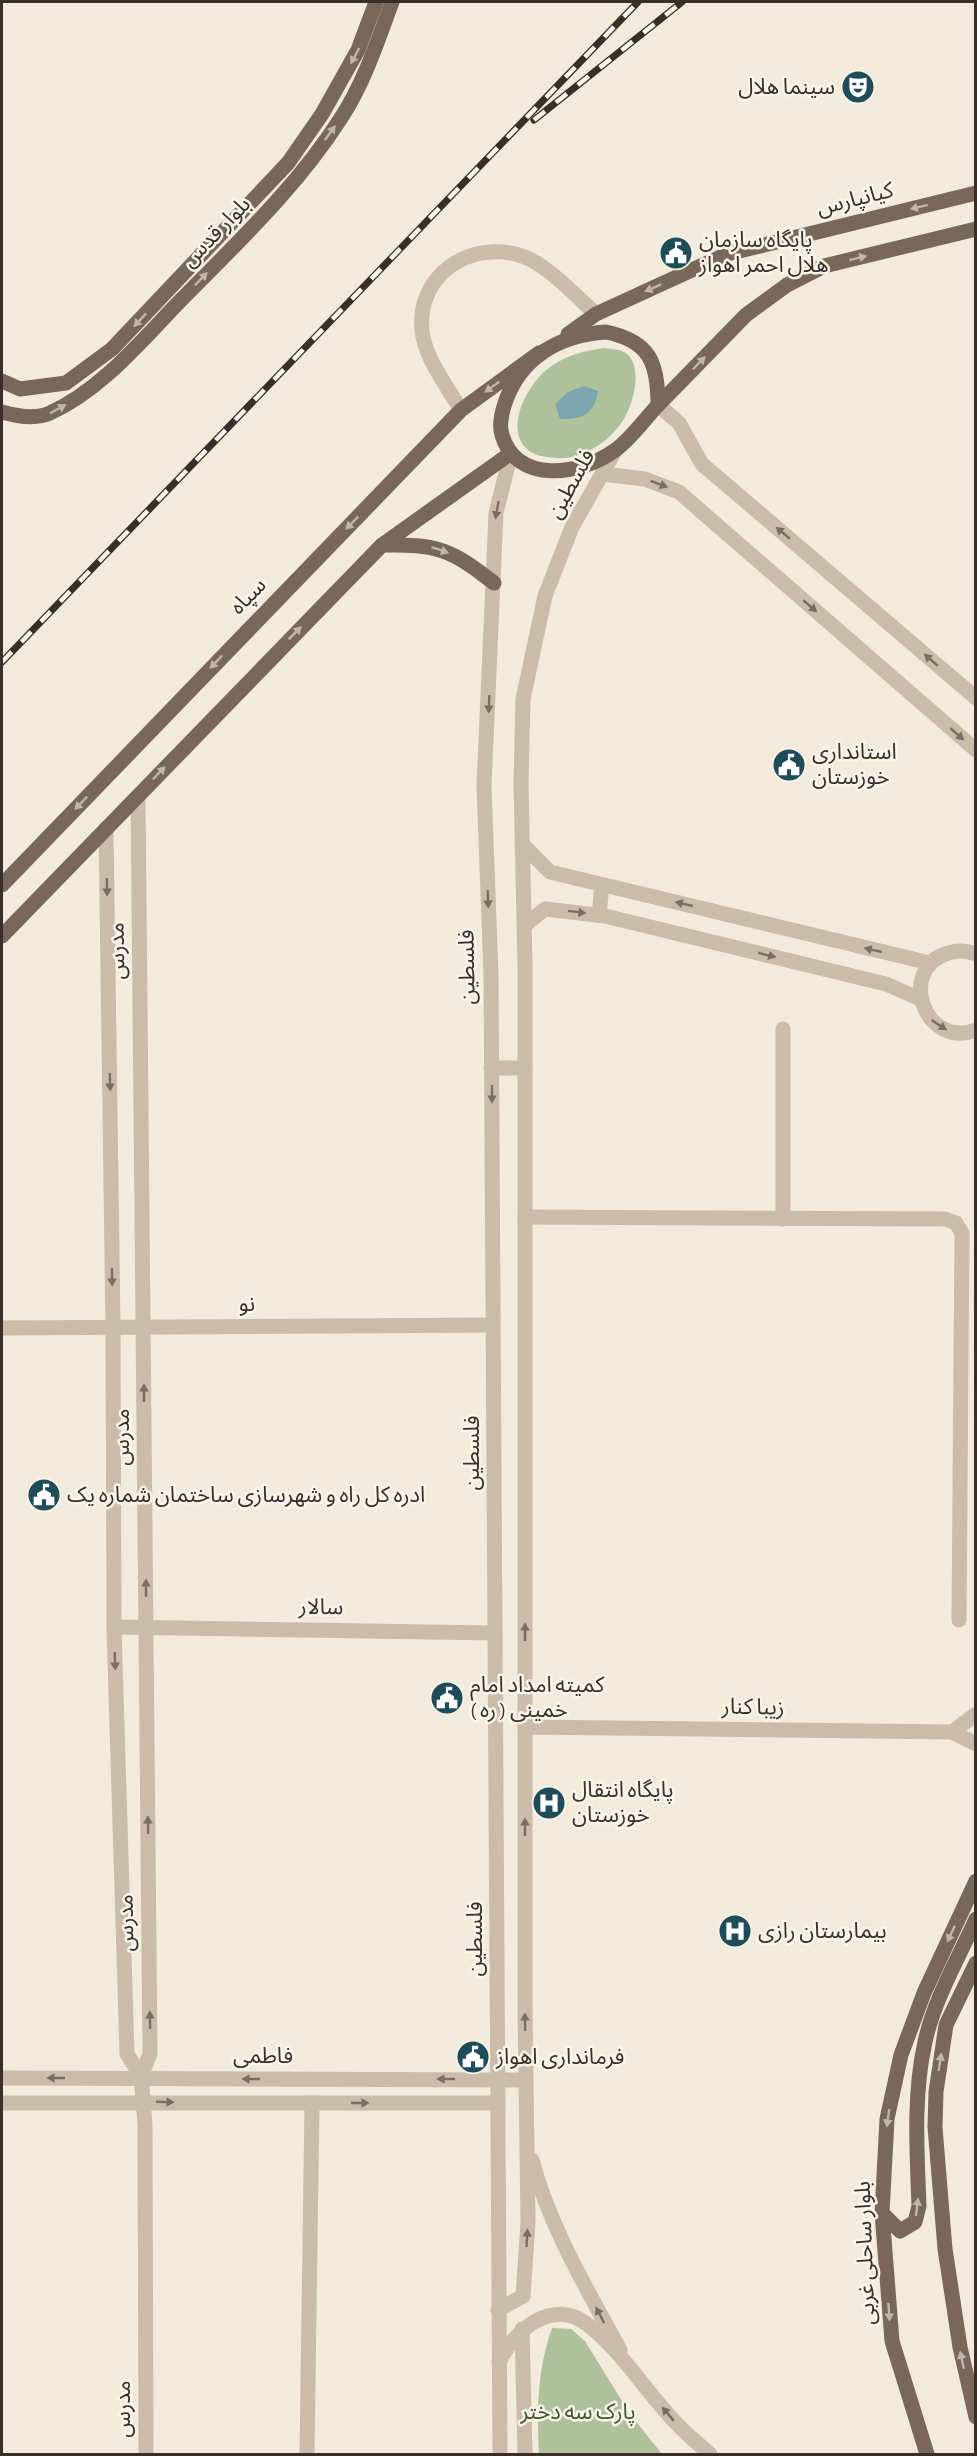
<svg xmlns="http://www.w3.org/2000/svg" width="977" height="2456" font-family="'Alegreya Sans','Noto Sans Arabic',sans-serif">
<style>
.green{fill:#afc19c}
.water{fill:#7ba5af}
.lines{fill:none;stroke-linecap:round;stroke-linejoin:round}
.minor{stroke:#cabca8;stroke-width:15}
.major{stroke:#796859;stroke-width:15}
.rail-casing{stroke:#372f28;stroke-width:7}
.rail{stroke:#f9f4e9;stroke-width:4.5;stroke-dasharray:14;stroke-linecap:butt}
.oneway{fill:#bfb5a8}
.oneway2{fill:#796e62}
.labels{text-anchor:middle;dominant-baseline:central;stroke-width:5;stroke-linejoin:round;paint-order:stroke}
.poi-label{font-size:22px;fill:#372f28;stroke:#f9f4e9;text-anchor:start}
.street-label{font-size:22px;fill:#372f28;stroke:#f9f4e9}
.park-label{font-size:22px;fill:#40552c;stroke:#f9f4e9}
</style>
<rect width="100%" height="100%" fill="#f2ebdc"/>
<g class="green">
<path d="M604 348C609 349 617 349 622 351 646 361 633 407 622 422 609 442 580 461 556 458 546 457 533 456 526 448 505 427 527 387 545 371 563 356 582 351 604 348Z"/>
<path d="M552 2328 571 2329 585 2341 630 2414 662 2454H539C537 2410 537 2370 552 2328Z"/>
</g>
<path class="water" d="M584 386 598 391C594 415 583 419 560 419L555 404 568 392Z"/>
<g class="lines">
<g class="minor">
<polyline points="658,405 679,423 702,464 976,698"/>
<path d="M461 410C448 388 428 362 423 337 412 277 470 237 525 257 548 266 577 297 596 314"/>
<polyline points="602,474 645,479 679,492 976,750"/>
<polyline points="138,796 150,2054 141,2076"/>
<polyline points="106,828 113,1327 114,1627 127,2054 141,2076 145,2124 146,2454"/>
<polyline points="522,844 550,872 930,963"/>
<polyline points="599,915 602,885"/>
<polyline points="524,926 545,909 605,916 886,984 920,999"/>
<path d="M976 954C966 950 957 950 948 953 896 969 925 1050 976 1030"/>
<polyline points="783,1029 783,1219"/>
<polyline points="491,1068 525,1068"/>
<polyline points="525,1217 945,1219 956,1223 962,1233 959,1620"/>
<polyline points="2,1328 493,1325"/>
<polyline points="114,1627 495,1633"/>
<polyline points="525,1727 952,1732 976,1714"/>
<polyline points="952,1732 976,1744"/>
<polyline points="2,2078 525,2080"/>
<polyline points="2,2103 498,2103"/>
<path d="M532 2160C550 2228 587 2289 620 2350"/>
<polyline points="498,2310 523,2296 528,2222 525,2006 525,965 521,784 523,699 545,596 572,527 615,451"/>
<polyline points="522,2329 525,2454"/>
<path d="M499 2362C514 2331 552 2297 587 2324 620 2349 647 2393 676 2423 687 2435 699 2444 710 2454"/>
<polyline points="307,2454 312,2103"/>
<polyline points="500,2454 491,974 484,786 496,513 511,453"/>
</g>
<g class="major">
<path d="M606 332C650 341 658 363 658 405 644 420 630 440 614 451 580 475 517 485 502 435 499 426 502 412 505 403 520 357 560 335 606 332Z"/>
<polyline points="568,334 596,314 727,254 976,193"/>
<polyline points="2,381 20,389 66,383 112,349 288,163 322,114 358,50 376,2"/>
<polyline points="658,405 746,315 787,285 824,266 976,229"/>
<path d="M2 412C16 416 35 420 50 413 101 390 141 341 180 301 237 243 297 187 341 118 364 83 378 40 392 2"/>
<path d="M382 545C437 544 451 549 494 583"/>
<polyline points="2,885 461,410 539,353"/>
<polyline points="2,936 382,545 511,453"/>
<polyline points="976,1963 946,2025 936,2092 935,2127 945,2249 960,2347 976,2417"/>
<path d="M882 2213 900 2231 915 2222 919 2206C917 2152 913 2095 925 2042 934 2000 958 1959 976 1919"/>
<polyline points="927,2454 892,2341 882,2213 887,2119 901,2055 924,1993 976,1881"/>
</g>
<g class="rail-casing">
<g id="rail">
<polyline points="534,120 682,2"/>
<polyline points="2,662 638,2"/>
</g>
</g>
<use href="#rail" class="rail"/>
</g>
<defs><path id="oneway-solid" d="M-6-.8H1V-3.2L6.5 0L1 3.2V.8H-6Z" transform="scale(1.5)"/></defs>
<g class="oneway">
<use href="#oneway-solid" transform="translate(355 56) rotate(118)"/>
<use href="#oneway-solid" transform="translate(330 133) rotate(-54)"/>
<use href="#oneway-solid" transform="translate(919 207) rotate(166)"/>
<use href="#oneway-solid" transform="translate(858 258) rotate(-14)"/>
<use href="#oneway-solid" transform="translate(201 279) rotate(-46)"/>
<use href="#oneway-solid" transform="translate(653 288) rotate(156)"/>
<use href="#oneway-solid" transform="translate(140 320) rotate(133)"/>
<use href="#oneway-solid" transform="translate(699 363) rotate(-46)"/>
<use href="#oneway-solid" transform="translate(492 387) rotate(144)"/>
<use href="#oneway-solid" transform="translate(58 409) rotate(-29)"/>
<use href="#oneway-solid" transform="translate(352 523) rotate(134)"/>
<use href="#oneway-solid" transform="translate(440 550) rotate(19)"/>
<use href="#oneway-solid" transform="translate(295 633) rotate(-45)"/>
<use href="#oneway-solid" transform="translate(216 662) rotate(134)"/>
<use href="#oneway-solid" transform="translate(159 773) rotate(-46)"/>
<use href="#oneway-solid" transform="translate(81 803) rotate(134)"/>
<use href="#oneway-solid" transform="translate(951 1934) rotate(115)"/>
<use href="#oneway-solid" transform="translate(940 2062) rotate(-81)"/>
<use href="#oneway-solid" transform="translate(888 2118) rotate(98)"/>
<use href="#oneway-solid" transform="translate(917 2207) rotate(-83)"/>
<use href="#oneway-solid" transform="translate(889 2312) rotate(86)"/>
<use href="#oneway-solid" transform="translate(962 2360) rotate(-102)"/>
</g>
<g class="oneway2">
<use href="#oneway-solid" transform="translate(659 484) rotate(21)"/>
<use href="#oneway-solid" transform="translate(497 510) rotate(100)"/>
<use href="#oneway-solid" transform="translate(783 533) rotate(-140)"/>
<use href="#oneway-solid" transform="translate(810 606) rotate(41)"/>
<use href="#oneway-solid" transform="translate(931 660) rotate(-139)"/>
<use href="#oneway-solid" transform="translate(489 704) rotate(93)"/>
<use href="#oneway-solid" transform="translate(957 734) rotate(41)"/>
<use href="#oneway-solid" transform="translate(107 887) rotate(89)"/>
<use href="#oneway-solid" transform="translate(488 899) rotate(88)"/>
<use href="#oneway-solid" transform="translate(684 904) rotate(-167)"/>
<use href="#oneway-solid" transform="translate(577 912) rotate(7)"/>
<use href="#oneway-solid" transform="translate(873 950) rotate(-167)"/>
<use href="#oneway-solid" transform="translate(767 955) rotate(14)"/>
<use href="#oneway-solid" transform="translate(939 1025) rotate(33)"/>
<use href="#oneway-solid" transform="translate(110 1082) rotate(89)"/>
<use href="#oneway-solid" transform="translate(492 1094) rotate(90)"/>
<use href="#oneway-solid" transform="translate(112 1277) rotate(89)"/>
<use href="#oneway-solid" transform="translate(144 1393) rotate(-90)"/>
<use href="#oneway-solid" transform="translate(146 1588) rotate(-90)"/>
<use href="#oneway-solid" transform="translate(525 1632) rotate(-90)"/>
<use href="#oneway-solid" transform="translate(115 1661) rotate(88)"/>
<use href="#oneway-solid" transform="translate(148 1825) rotate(-91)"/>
<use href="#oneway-solid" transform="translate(525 1827) rotate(-90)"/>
<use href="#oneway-solid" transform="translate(150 2020) rotate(-91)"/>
<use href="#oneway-solid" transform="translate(525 2022) rotate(-91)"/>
<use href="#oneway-solid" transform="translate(56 2078) rotate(-180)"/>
<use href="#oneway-solid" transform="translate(251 2079) rotate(-180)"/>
<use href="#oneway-solid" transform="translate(446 2079) rotate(-180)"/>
<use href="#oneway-solid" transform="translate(165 2102) rotate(2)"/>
<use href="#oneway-solid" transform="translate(360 2103)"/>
<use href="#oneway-solid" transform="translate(527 2238) rotate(-87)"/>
<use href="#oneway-solid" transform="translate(600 2315) rotate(-118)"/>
<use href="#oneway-solid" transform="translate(668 2414) rotate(-130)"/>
</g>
<defs>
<g id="theatre-disc" transform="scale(1.725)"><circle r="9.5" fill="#1e4c58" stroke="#f9f4e9"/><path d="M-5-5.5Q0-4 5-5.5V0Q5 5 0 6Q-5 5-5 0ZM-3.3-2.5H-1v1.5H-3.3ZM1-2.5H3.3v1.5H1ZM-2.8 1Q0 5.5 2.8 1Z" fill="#fff"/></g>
<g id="civic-disc" transform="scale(1.725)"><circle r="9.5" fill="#1e4c58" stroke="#f9f4e9"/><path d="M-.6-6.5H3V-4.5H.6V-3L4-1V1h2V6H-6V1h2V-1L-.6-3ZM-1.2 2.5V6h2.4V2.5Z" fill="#fff"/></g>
<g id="hospital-disc" transform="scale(1.725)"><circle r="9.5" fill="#1e4c58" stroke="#f9f4e9"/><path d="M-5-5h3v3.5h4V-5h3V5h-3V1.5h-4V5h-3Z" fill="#fff"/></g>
</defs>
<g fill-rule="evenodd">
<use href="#theatre-disc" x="858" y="87"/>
<use href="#civic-disc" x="676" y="253"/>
<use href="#civic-disc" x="789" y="765"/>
<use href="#civic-disc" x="44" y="1495"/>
<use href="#civic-disc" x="447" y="1698"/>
<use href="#hospital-disc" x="549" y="1803"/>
<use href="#hospital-disc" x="735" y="1931"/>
<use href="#civic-disc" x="473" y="2057"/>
</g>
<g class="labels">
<g class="poi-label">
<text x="835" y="87" text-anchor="end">سینما هلال</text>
<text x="699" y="240">پایگاه سازمان<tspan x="699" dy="25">هلال احمر اهواز</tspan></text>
<text x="812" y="752">استانداری<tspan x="812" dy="25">خوزستان</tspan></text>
<text x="67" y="1495">ادره کل راه و شهرسازی ساختمان شماره یک</text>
<text x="470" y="1685">کمیته امداد امام<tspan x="470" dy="25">خمینی ( ره )</tspan></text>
<text x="572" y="1790">پایگاه انتقال<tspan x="572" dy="25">خوزستان</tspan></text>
<text x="758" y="1931">بیمارستان رازی</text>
<text x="496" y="2057">فرمانداری اهواز</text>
</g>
<g class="street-label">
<text transform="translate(855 199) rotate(-14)">کیانپارس</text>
<text transform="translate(216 232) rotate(-46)">بلوار قدس</text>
<text transform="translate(571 484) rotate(-61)">فلسطین</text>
<text transform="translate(248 596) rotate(-46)">سپاه</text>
<text transform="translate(117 951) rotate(-91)">مدرس</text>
<text transform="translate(467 967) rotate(-91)">فلسطین</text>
<text x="247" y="1304">نو</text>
<text transform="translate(122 1437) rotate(-90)">مدرس</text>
<text transform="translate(472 1453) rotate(-90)">فلسطین</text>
<text transform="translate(321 1607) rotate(1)">سالار</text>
<text transform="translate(753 1707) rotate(1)">زیبا کنار</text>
<text transform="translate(126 1923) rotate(-91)">مدرس</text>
<text transform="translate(475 1939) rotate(-90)">فلسطین</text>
<text x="263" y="2056">فاطمی</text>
<text transform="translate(865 2253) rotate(-92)">بلوار ساحلی غربی</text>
<text transform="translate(123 2409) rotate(-90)">مدرس</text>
</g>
<g class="park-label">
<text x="578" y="2412">پارک سه دختر</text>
</g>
</g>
<rect width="977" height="2456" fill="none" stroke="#372f28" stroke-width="6"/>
</svg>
